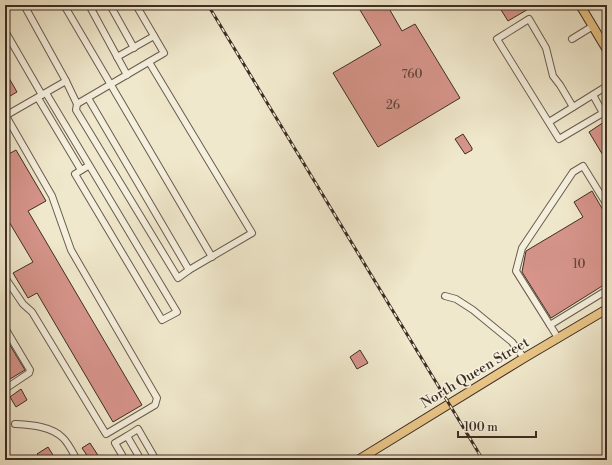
<svg xmlns="http://www.w3.org/2000/svg" width="612" height="465" font-family="'Libre Bodoni',serif">
<style>
.building{fill:#d6948a;stroke:#3d2d24}
.lines{fill:none;stroke-linecap:round;stroke-linejoin:round}
.minor-casing{stroke:#6a5c4e;stroke-width:8}
.major-casing{stroke:#3d2d24;stroke-width:10}
.minor{stroke:#f5f0de;stroke-width:6}
.major{stroke:#e8c486;stroke-width:8}
.rail-casing{stroke:#3d2d24;stroke-width:3}
.rail{stroke:#f5f0de;stroke-width:1.5;stroke-dasharray:4.5;stroke-linecap:butt}
.labels{text-anchor:middle;dominant-baseline:central;stroke-width:3.5;stroke-linejoin:round;paint-order:stroke}
.number-label{font-size:12px;fill:#63473e}
.street-label{font-size:14px;fill:#3d2d24;stroke:#f5f0de}
</style>
<rect width="100%" height="100%" fill="#f0e8cc"/>
<filter id="stains"><feTurbulence type="fractalNoise" baseFrequency=".005" numOctaves="4"/><feColorMatrix values="0 0 0 0 .2 0 0 0 0 .09 0 0 0 0 .02 0 0 0 .5 -.17"/></filter>
<radialGradient id="worn" r=".72"><stop offset=".6" stop-color="#630" stop-opacity="0"/><stop offset="1" stop-color="#630" stop-opacity=".3"/></radialGradient>
<g class="building">
<polygon points="357,5 387,5 402,31 415,24 460,98 378,147 333,73 381,45"/>
<polygon points="498,5 529,5 530,8 508,21"/>
<polygon points="5,71 17,92 5,99"/>
<polygon points="607,120 607,162 589,132"/>
<polygon points="463,134 472,148 472,150 465,154 455,139"/>
<polygon points="16,150 46,201 28,211 142,405 113,422 37,293 28,298 13,273 33,262 5,215 5,156"/>
<polygon points="592,191 607,217 607,283 551,318 522,272 526,251 583,217 574,202"/>
<polygon points="5,337 25,370 5,382"/>
<polygon points="360,350 368,363 357,369 350,357"/>
<polygon points="21,389 27,400 16,407 10,397"/>
<polygon points="90,443 101,460 90,460 82,448"/>
<polygon points="48,447 56,460 30,460 38,455 37,454"/>
</g>
<g class="lines">
<g class="minor-casing">
<g id="minor">
<polyline points="24,5 66,81"/>
<polyline points="64,5 212,257"/>
<polyline points="89,5 127,75"/>
<polyline points="110,5 134,48"/>
<polyline points="5,31 42,95"/>
<polyline points="572,39 593,26"/>
<polyline points="117,57 154,36"/>
<polyline points="149,62 252,233 189,270"/>
<polyline points="46,93 177,312 162,320 75,174 88,166"/>
<polyline points="38,98 81,170"/>
<polyline points="77,104 76,110 178,278 189,270 88,98"/>
<polyline points="573,107 560,85 553,76 546,48 529,19 497,39 559,139 603,113 593,95"/>
<polyline points="5,116 66,81 77,104 164,53 136,5"/>
<polyline points="549,122 607,86"/>
<polyline points="5,267 6,279 23,304 32,312 106,434 155,405 157,398 71,250 52,196 6,116"/>
<polyline points="445,296 456,299 473,310 512,342 524,358"/>
<polyline points="550,325 516,271 522,248 573,172 583,166 607,205"/>
<polyline points="5,328 30,370 29,373 5,389"/>
<polyline points="558,338 550,325 607,290"/>
<path d="M15 424C31 425 51 426 63 438 69 444 73 453 77 460"/>
<polyline points="127,436 138,429 156,460"/>
<polyline points="125,460 115,443 127,436 141,460"/>
</g>
</g>
<g class="major-casing">
<g id="major">
<polyline points="580,5 607,50"/>
<polyline points="358,460 524,358 607,309"/>
</g>
</g>
<use href="#minor" class="minor"/>
<use href="#major" class="major"/>
<g class="rail-casing">
<polyline id="rail" points="208,5 483,460"/>
</g>
<use href="#rail" class="rail"/>
</g>
<g class="labels">
<g class="number-label">
<text x="412" y="74">760</text>
<text x="393" y="105">26</text>
<text x="579" y="264">10</text>
</g>
<g class="street-label">
<text transform="translate(475 373) rotate(-31)">North Queen Street</text>
</g>
</g>
<rect width="612" height="465" fill="none" stroke="#f0e8cc" stroke-width="20"/>
<rect x="6" y="6" width="600" height="453" fill="none" stroke="#3d2d24" stroke-width="2"/>
<rect x="10" y="10" width="592" height="445" fill="none" stroke="#3d2d24"/>
<path d="M458 431v6h78v-6" fill="none" stroke="#3d2d24" stroke-width="2"/>
<text x="464" y="431" font-size="12" fill="#3d2d24" stroke="#f5f0de" stroke-width="3" paint-order="stroke">100 m</text>
<rect width="100%" height="100%" filter="url(#stains)"/>
<rect width="100%" height="100%" fill="url(#worn)"/>
</svg>
